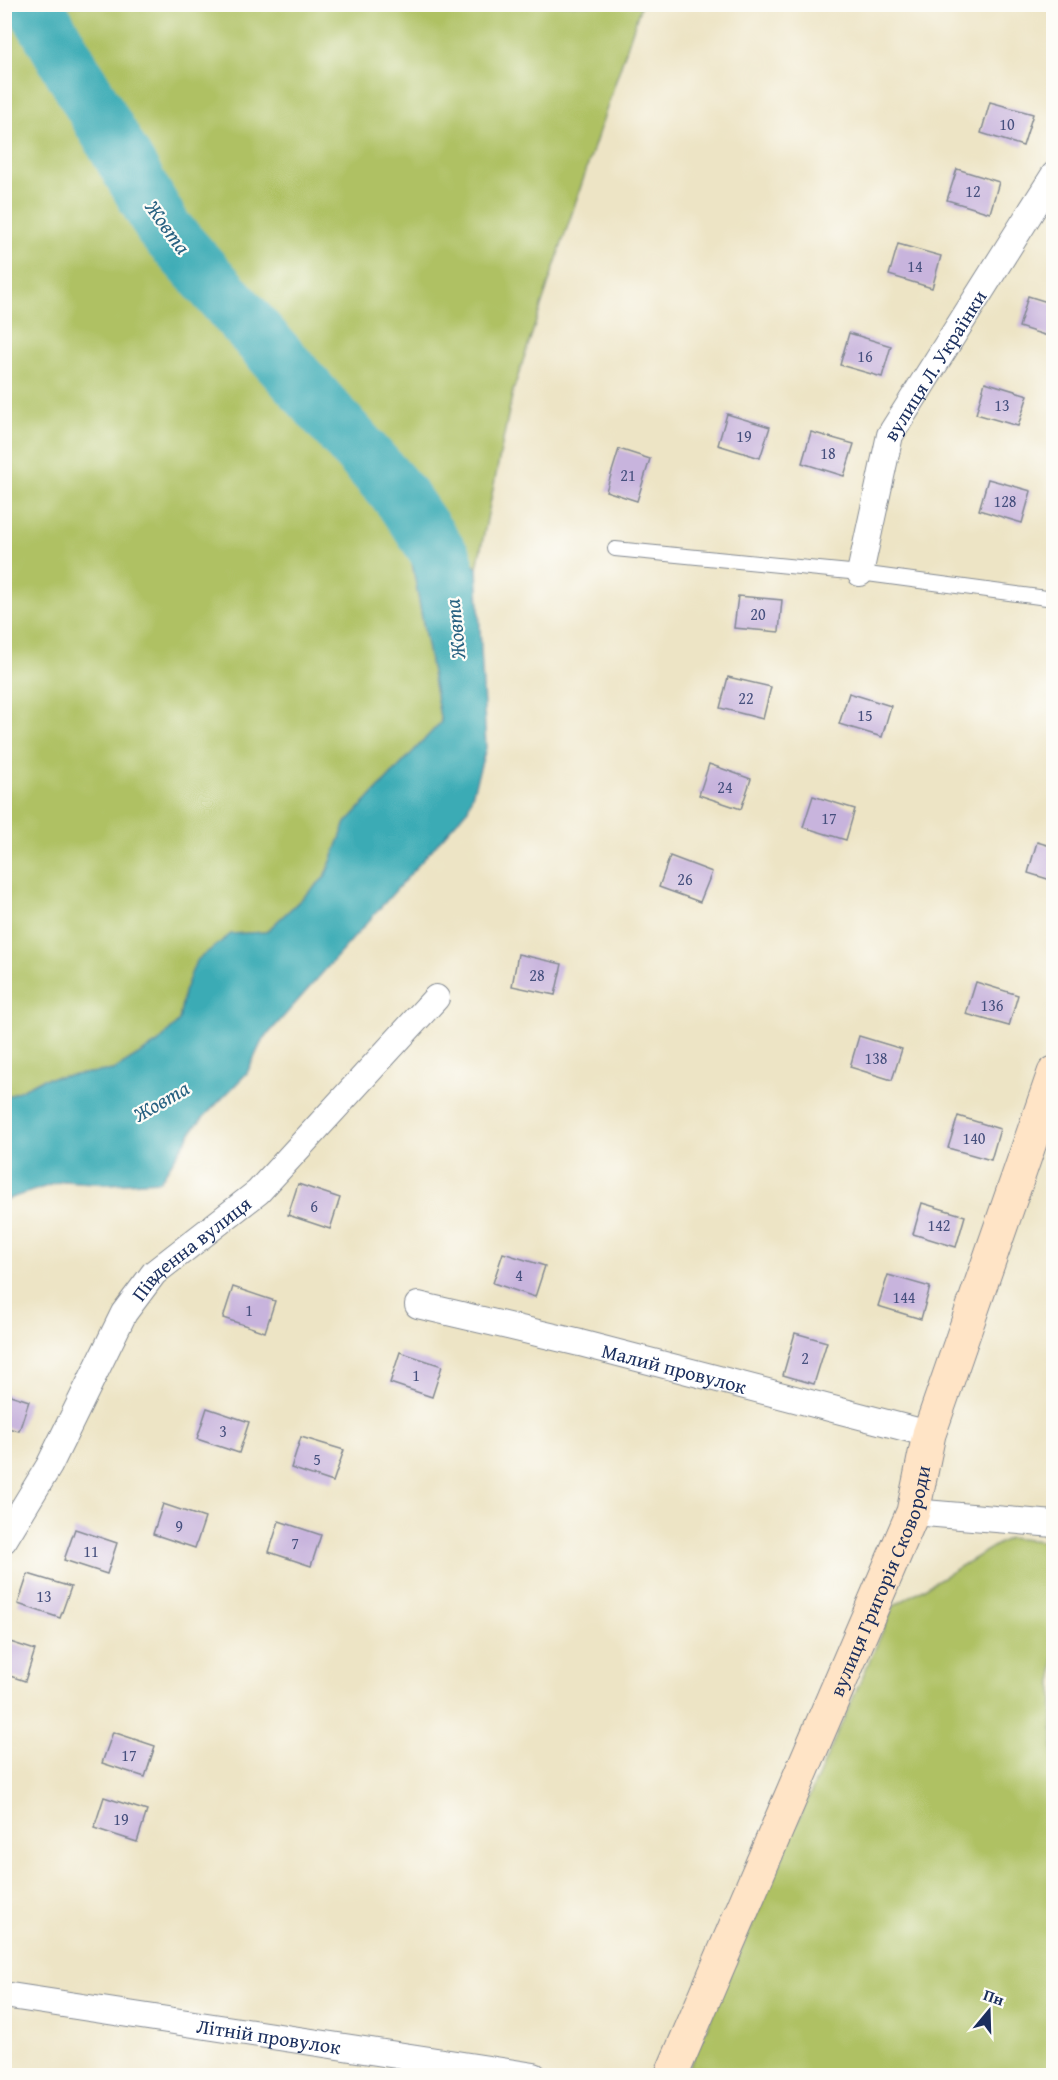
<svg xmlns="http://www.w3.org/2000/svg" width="1058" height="2080" font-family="'Gentium Book Plus',serif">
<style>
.green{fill:#afc164;stroke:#657861;stroke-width:1.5}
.water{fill:#3aabb5;stroke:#2a6d8a;stroke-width:1.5}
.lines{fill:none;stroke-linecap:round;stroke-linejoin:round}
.river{stroke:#3aabb5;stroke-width:57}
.building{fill:#c8b4dd}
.lane-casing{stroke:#848a92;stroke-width:16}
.street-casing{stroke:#848a92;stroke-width:28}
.secondary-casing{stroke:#848a92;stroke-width:35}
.lane{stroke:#fff;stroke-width:14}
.street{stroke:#fff;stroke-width:26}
.secondary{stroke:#ffe4c6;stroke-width:33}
.labels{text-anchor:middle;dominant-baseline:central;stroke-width:4.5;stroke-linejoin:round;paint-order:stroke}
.number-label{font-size:16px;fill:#46507e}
.street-label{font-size:20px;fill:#1b2f5e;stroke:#fdfcf7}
.water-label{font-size:21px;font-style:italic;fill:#276181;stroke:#fdfcf7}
</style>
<rect width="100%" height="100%" fill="#fdfcf7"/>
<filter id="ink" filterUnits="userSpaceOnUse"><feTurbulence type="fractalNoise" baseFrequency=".0167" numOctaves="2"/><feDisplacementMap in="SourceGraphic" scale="12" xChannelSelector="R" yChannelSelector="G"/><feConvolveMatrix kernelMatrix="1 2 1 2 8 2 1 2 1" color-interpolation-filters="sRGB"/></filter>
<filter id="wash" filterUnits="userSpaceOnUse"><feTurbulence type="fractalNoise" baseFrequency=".008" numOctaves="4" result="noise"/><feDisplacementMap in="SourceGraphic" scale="24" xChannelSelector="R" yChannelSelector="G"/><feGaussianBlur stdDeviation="1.35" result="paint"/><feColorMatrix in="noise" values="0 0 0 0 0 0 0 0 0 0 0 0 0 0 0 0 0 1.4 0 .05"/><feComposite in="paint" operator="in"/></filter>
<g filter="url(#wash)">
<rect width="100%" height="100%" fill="#ede4c5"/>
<g class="green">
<polygon points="4,5 641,5 513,391 477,568 400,497 441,722 346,823 325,877 266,932 231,934 184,992 179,1021 158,1043 114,1070 43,1079 5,1098"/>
<polygon points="1008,1538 1053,1542 1053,2075 685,2076 894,1606"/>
</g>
<polygon class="water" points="400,496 477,568 486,748 468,809 262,1041 247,1073 196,1125 160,1181 109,1184 63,1181 5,1200 5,1098 43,1079 114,1070 158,1043 179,1021 184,992 196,961 231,934 266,932 325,877 346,823 441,722"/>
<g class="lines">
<polyline class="river" points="34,4 164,229 400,496 445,562"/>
</g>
<g id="blocks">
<g class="building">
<polygon points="990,102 1033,114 1023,146 981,133"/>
<polygon points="957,169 999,182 990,213 947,200"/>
<polygon points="898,244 941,256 932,288 889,275"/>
<polygon points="1028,296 1054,304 1054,338 1019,327"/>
<polygon points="849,333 891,346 882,377 840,365"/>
<polygon points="985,382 1028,395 1018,426 976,414"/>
<polygon points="727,414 770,427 760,458 718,445"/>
<polygon points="811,432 854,444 844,476 802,463"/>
<polygon points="619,449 650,459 637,501 606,491"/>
<polygon points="988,479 1031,491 1022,523 979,510"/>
<polygon points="738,596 782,600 779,632 734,628"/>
<polygon points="728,677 771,687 763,719 720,708"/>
<polygon points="849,693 891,706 882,737 839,724"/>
<polygon points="709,764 751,779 741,809 699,795"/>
<polygon points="813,796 855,809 846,840 803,827"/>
<polygon points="1037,842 1054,847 1054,881 1028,873"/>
<polygon points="670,856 712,872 700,902 659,887"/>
<polygon points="518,954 562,964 555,995 512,986"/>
<polygon points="976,982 1018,995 1009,1026 966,1014"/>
<polygon points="859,1036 902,1049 892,1080 850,1067"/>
<polygon points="958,1116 1000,1129 991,1160 948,1148"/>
<polygon points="298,1184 340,1198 330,1229 288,1215"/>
<polygon points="922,1203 965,1216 956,1247 913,1234"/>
<polygon points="503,1253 545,1266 535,1297 493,1283"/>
<polygon points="888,1275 930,1287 921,1319 878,1306"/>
<polygon points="233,1287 275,1301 265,1332 223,1318"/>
<polygon points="795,1333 827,1342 814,1384 783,1375"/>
<polygon points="400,1352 442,1366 432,1397 390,1383"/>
<polygon points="4,1393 29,1401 19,1431 4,1427"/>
<polygon points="207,1408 249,1422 239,1453 197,1439"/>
<polygon points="301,1437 344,1450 333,1482 291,1468"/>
<polygon points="163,1504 205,1518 195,1548 153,1534"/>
<polygon points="279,1521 321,1535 311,1566 269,1552"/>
<polygon points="75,1529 117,1543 107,1574 64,1560"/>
<polygon points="28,1574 71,1587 60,1618 18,1604"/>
<polygon points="4,1640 35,1650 25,1681 4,1674"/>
<polygon points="113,1732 155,1746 145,1777 102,1763"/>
<polygon points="104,1797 147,1811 137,1842 94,1828"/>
</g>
</g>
</g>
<g filter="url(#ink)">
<use href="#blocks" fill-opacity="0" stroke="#848a92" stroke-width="1.5"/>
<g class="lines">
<g class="lane-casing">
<polyline id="lane" points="615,549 860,573 1054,599"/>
</g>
<g class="street-casing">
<g id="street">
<path id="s1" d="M860 573 890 435 1054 175"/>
<path id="s2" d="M418 1305 580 1343 929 1434"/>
<polyline points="913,1512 1054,1524"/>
<path id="s3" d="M4 1540 49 1466 124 1313 154 1273 258 1192 436 998"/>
<path id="s4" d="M4 1995 534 2076"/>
</g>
</g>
<g class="secondary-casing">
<g id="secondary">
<path id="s5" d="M671 2076 913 1512 929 1434 1054 1073"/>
</g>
</g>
<use href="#lane" class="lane"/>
<use href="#street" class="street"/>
<use href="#secondary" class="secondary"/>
</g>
</g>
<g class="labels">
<g class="number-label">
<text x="1007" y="124">10</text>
<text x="973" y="191">12</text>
<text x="915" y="266">14</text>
<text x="865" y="356">16</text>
<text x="1002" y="405">13</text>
<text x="744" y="436">19</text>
<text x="828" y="453">18</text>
<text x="628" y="475">21</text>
<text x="1005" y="501">128</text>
<text x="758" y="614">20</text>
<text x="746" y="698">22</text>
<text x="865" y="715">15</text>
<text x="725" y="787">24</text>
<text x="829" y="818">17</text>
<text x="685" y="879">26</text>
<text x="537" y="975">28</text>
<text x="992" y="1005">136</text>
<text x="876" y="1058">138</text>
<text x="974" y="1138">140</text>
<text x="314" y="1206">6</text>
<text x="939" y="1225">142</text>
<text x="519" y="1275">4</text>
<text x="904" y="1297">144</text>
<text x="249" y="1310">1</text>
<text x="805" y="1358">2</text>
<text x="416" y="1375">1</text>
<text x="223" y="1431">3</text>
<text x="317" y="1459">5</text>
<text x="179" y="1526">9</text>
<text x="295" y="1543">7</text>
<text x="91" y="1551">11</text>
<text x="44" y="1596">13</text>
<text x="129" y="1755">17</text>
<text x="121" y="1819">19</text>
</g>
<g class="street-label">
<text stroke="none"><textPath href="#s1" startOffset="224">вулиця Л. Українки</textPath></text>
<text stroke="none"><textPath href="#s3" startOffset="351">Південна вулиця</textPath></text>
<text stroke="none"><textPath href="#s2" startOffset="264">Малий провулок</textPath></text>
<text stroke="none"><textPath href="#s5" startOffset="538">вулиця Григорія Сковороди</textPath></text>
<text stroke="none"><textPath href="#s4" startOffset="268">Літній провулок</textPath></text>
</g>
<g class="water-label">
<text transform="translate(168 227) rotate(54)">Жовта</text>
<text transform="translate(455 629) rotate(-96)">Жовта</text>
<text transform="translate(161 1101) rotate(-30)">Жовта</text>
</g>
</g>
<rect width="1058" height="2080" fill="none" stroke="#fdfcf7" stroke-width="24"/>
<g transform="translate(989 2011) rotate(19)" stroke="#fdfcf7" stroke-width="4.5" paint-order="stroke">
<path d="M0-4.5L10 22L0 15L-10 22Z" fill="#1b2f5e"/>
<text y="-9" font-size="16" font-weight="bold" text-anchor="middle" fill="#1b2f5e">Пн</text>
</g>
</svg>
